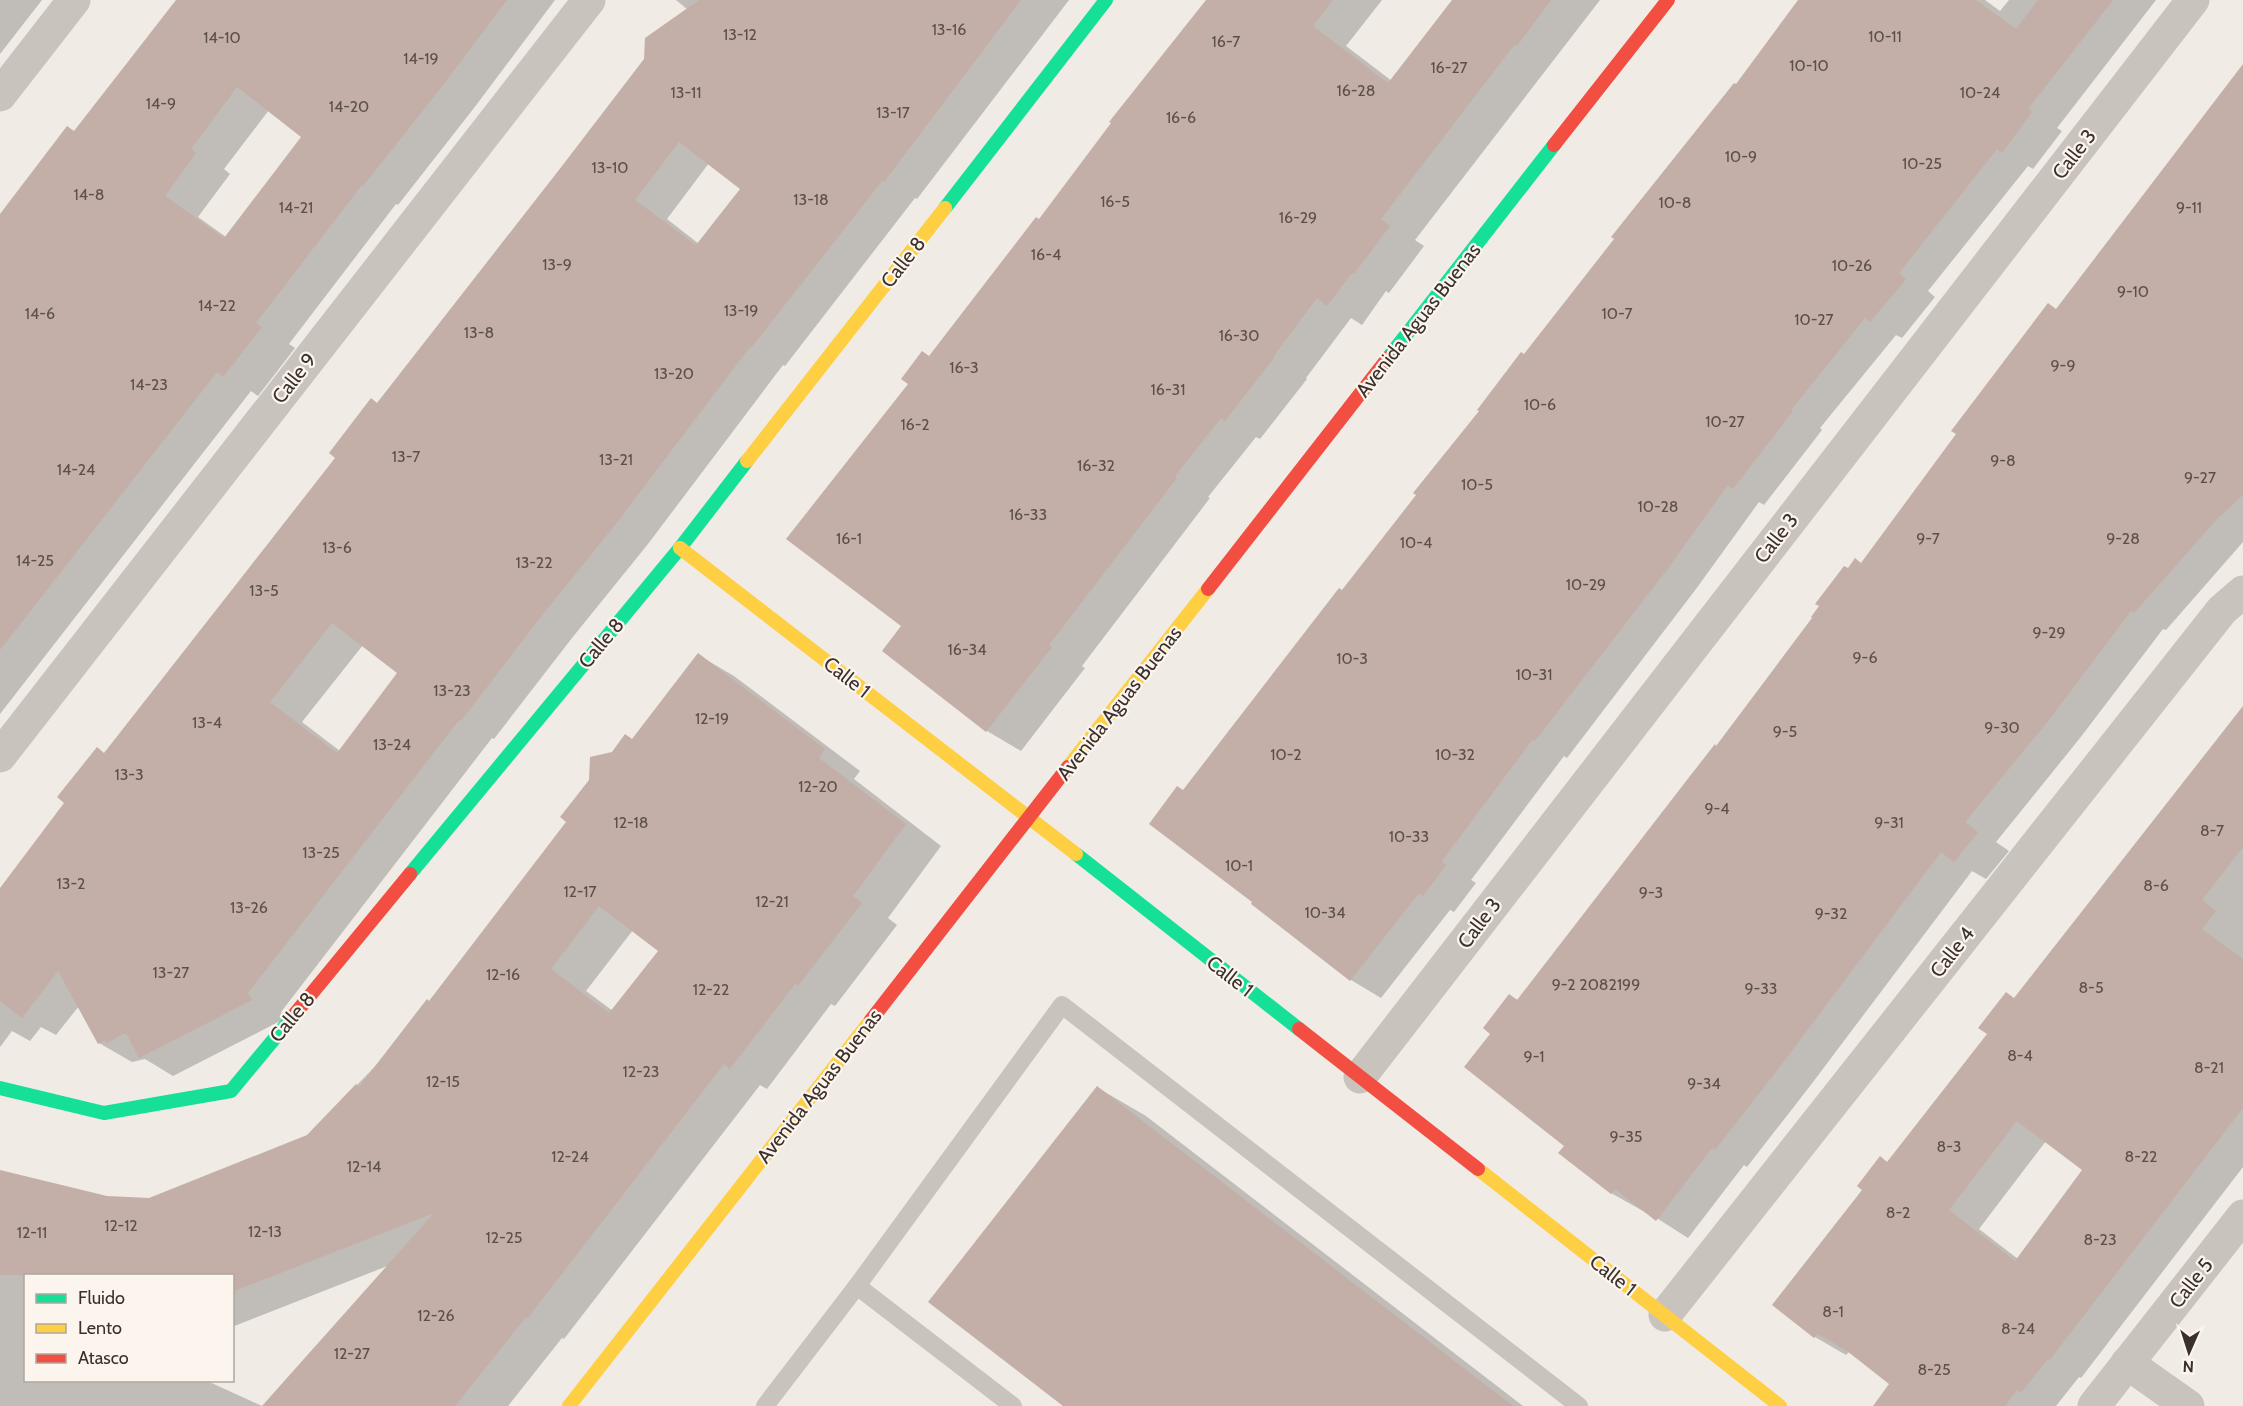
<svg xmlns="http://www.w3.org/2000/svg" width="2243" height="1406" font-family="Cabin,sans-serif">
<style>
.shadow{fill:#0003;fill-rule:evenodd}
.building{fill:#c3afa7;fill-rule:evenodd}
.lines{fill:none;stroke-linecap:round;stroke-linejoin:round}
.lane{stroke:#c9c3be;stroke-width:18}
.street{stroke:#c9c3be;stroke-width:33}
.fast{stroke:#16e098;stroke-width:14}
.slow{stroke:#ffcf43;stroke-width:14}
.jam{stroke:#f24e42;stroke-width:14}
.labels{text-anchor:middle;dominant-baseline:central;stroke-width:4.5;stroke-linejoin:round;paint-order:stroke}
.number-label{font-size:16px;fill:#5d504a}
.street-label{font-size:20px;fill:#3b302b;stroke:#fbf5ee}
</style>
<rect width="100%" height="100%" fill="#f0ebe5"/>
<g class="shadow">
<polygon points="0,0 42,0 0,54"/>
<path d="M178 0H555L474 108 398 205 396 204 289 344 295 348 258 396 251 391 0 714V226ZM269 110 303 137 226 237 198 217 230 174 224 169Z"/>
<path d="M676 0H1069L917 199 915 198 785 366 783 365 648 544 572 638 494 739 492 738 281 1012 284 1019 173 1076 145 1059 132 1062 99 1043 79 1006 56 1035 41 1027 30 1041 12 1031 0 1047V889L688 10ZM709 163 742 189 699 244 667 219ZM363 645 399 673 340 751 302 722Z"/>
<polygon points="1208,0 1382,0 1346,46 1392,81 1454,0 1600,0 1415,240 1424,246 1389,293 1386,291 1362,325 1351,318 1306,378 1307,379 1260,439 1256,437 1208,497 1210,498 1082,666 1085,668 1021,751 987,731 884,651 903,626 929,357 1040,221"/>
<polygon points="1800,0 1985,0 2000,11 2009,0 2156,0 2057,128 2062,131 2033,169 2028,166 1928,291 1935,297 1902,338 1896,335 1820,428 1822,430 1764,505 1759,502 1696,589 1567,758 1564,756 1471,880 1476,883 1454,912 1450,910 1381,998 1351,980 1253,904 1255,902 1184,791 1343,592 1524,356 1736,86"/>
<polygon points="2243,67 2243,542 2166,630 2163,629 2080,738 1996,842 2009,851 1986,879 1972,871 1810,1086 1747,1167 1744,1165 1688,1238 1644,1210 1643,1211 1611,1193 1566,1145 1492,1033 1510,996 1518,1000 1717,747 1848,570 1862,564"/>
<path d="M698 655 734 676 860 771 854 779 941 846 888 918 897 925 835 1006 831 1004 767 1089 760 1085 564 1339 562 1338 508 1406H264L390 1265 232 1327V1276H26V1380H205L262 1406H0V1171L107 1198 149 1200 308 1136 383 1058 430 1003 568 822 613 753 633 740ZM633 930 660 951 613 1011 586 991Z"/>
<path d="M2243 710V1167L2081 1378 2079 1377 2056 1406H1881L1891 1383 1850 1351 1846 1355 1815 1337 1774 1305 1864 1190 1881 1158 1889 1163ZM2046 1141 2084 1170 2018 1259 1979 1229Z"/>
<polygon points="1098,1088 1146,1116 1523,1406 1065,1406"/>
</g>
<g class="building">
<path d="M176 0H507L440 89 363 186 362 185 256 323 262 327 223 377 217 372 0 650V214L67 126 74 131ZM237 87 301 137 224 238 165 196 196 153 191 149Z"/>
<path d="M699 0H1021L884 182 882 181 751 348 750 347 615 525 539 619 461 721 459 720 248 993 252 1000 139 1058 126 1033 106 1043 105 1040 98 1044 58 971 22 1018 0 1001V888L64 803 57 797 97 747 104 753 335 458 329 453 371 398 377 403 562 166 644 59 645 38ZM679 142 740 189 696 245 635 200ZM332 623 397 673 337 753 270 702Z"/>
<polygon points="1206,0 1333,0 1313,26 1388,83 1452,0 1551,0 1517,46 1515,44 1381,219 1390,226 1354,274 1352,273 1327,306 1317,298 1273,357 1274,358 1225,421 1221,418 1175,476 1177,478 1049,645 1052,647 986,732 882,651 901,626 786,539 908,384 901,379 922,351 929,356 1036,217 1039,219 1111,123 1109,122"/>
<polygon points="1798,0 1976,0 2016,29 2038,0 2113,0 2028,109 2032,112 2002,153 1997,149 1899,273 1906,279 1870,322 1865,318 1791,410 1793,411 1733,489 1728,485 1666,571 1535,741 1533,739 1442,861 1446,865 1423,896 1419,893 1350,981 1251,904 1252,902 1149,824 1177,786 1183,790 1339,588 1342,590 1416,495 1413,493 1479,411 1477,410 1521,352 1524,354 1614,239 1611,237 1734,83 1736,84"/>
<polygon points="2243,64 2243,495 2216,520 2134,613 2131,611 2049,720 1965,822 1978,832 1954,862 1941,852 1779,1068 1715,1150 1712,1148 1656,1221 1615,1189 1611,1194 1558,1153 1564,1146 1464,1067 1490,1034 1483,1028 1509,994 1517,1000 1690,776 1715,744 1716,746 1812,618 1811,617 1819,606 1815,604 1844,566 1848,568 1855,558 1861,563 1956,434 1951,431 2048,303 2056,309"/>
<path d="M698 653 825 749 819 758 906 824 853 896 862 903 798 986 795 984 730 1069 724 1064 527 1319 526 1317 455 1406H262L434 1213 232 1292V1275H0V1170L107 1196 149 1198 307 1135 356 1084 359 1087 427 999 429 1001 566 822 560 817 589 780 590 757 612 752 625 734 632 739ZM599 906 658 951 609 1013 551 969Z"/>
<path d="M2243 706V847L2202 900 2216 911 2202 929 2243 959V1108L2049 1361 2047 1360 2021 1393 2017 1390 2005 1406H1873L1889 1384 1847 1351 1818 1334 1814 1338 1772 1305 1862 1190 1857 1186 1880 1156 1887 1162 1987 1034 1978 1028 2006 992 2014 998ZM2017 1121 2082 1170 2015 1261 1949 1210Z"/>
<polygon points="1097,1086 1513,1406 1063,1406 928,1302"/>
</g>
<g class="lines">
<g class="lane">
<polyline points="857,1286 1062,1005 1579,1406"/>
<polyline points="765,1406 857,1286 1013,1406"/>
</g>
<g class="street">
<polyline points="0,95 74,0"/>
<polyline points="0,756 589,0"/>
<polyline points="1360,1077 2193,0"/>
<polyline points="1665,1315 2222,610 2243,592"/>
<polyline points="2127,1363 2188,1406"/>
<polyline points="2094,1406 2243,1216"/>
</g>
<g class="fast">
<polyline points="945,208 1106,0"/>
<polyline points="1388,358 1554,145"/>
<polyline points="1076,854 1299,1029"/>
<polyline points="410,874 680,548 747,461"/>
<polyline points="0,1088 104,1113 231,1091 294,1015"/>
</g>
<g class="slow">
<polyline points="747,461 945,208"/>
<polyline points="680,548 1076,854"/>
<polyline points="1068,767 1208,589"/>
<polyline points="1478,1169 1780,1406"/>
<polyline points="569,1406 871,1020"/>
</g>
<g class="jam">
<polyline points="1554,145 1668,0"/>
<polyline points="1208,589 1388,358"/>
<polyline points="294,1015 410,874"/>
<polyline points="871,1020 1068,767"/>
<polyline points="1299,1029 1478,1169"/>
</g>
</g>
<g class="labels">
<g class="number-label">
<text x="949" y="29">13-16</text>
<text x="740" y="34">13-12</text>
<text x="1885" y="36">10-11</text>
<text x="222" y="37">14-10</text>
<text x="1226" y="41">16-7</text>
<text x="421" y="58">14-19</text>
<text x="1809" y="65">10-10</text>
<text x="1449" y="67">16-27</text>
<text x="1356" y="90">16-28</text>
<text x="686" y="92">13-11</text>
<text x="1980" y="92">10-24</text>
<text x="161" y="103">14-9</text>
<text x="349" y="106">14-20</text>
<text x="893" y="112">13-17</text>
<text x="1181" y="117">16-6</text>
<text x="1741" y="156">10-9</text>
<text x="1922" y="163">10-25</text>
<text x="610" y="167">13-10</text>
<text x="89" y="194">14-8</text>
<text x="811" y="199">13-18</text>
<text x="1115" y="201">16-5</text>
<text x="1675" y="202">10-8</text>
<text x="296" y="207">14-21</text>
<text x="2189" y="207">9-11</text>
<text x="1298" y="217">16-29</text>
<text x="1046" y="254">16-4</text>
<text x="557" y="264">13-9</text>
<text x="1852" y="265">10-26</text>
<text x="2133" y="291">9-10</text>
<text x="217" y="305">14-22</text>
<text x="741" y="310">13-19</text>
<text x="40" y="313">14-6</text>
<text x="1617" y="313">10-7</text>
<text x="1814" y="319">10-27</text>
<text x="479" y="332">13-8</text>
<text x="1239" y="335">16-30</text>
<text x="2063" y="365">9-9</text>
<text x="964" y="367">16-3</text>
<text x="674" y="373">13-20</text>
<text x="149" y="384">14-23</text>
<text x="1168" y="389">16-31</text>
<text x="1540" y="404">10-6</text>
<text x="1725" y="421">10-27</text>
<text x="915" y="424">16-2</text>
<text x="406" y="456">13-7</text>
<text x="616" y="459">13-21</text>
<text x="2003" y="460">9-8</text>
<text x="1096" y="465">16-32</text>
<text x="76" y="469">14-24</text>
<text x="2200" y="477">9-27</text>
<text x="1477" y="484">10-5</text>
<text x="1658" y="506">10-28</text>
<text x="1028" y="514">16-33</text>
<text x="849" y="538">16-1</text>
<text x="1928" y="538">9-7</text>
<text x="2123" y="538">9-28</text>
<text x="1416" y="542">10-4</text>
<text x="337" y="547">13-6</text>
<text x="35" y="560">14-25</text>
<text x="534" y="562">13-22</text>
<text x="1586" y="584">10-29</text>
<text x="264" y="590">13-5</text>
<text x="2049" y="632">9-29</text>
<text x="967" y="649">16-34</text>
<text x="1865" y="657">9-6</text>
<text x="1352" y="658">10-3</text>
<text x="1534" y="674">10-31</text>
<text x="452" y="690">13-23</text>
<text x="712" y="718">12-19</text>
<text x="207" y="722">13-4</text>
<text x="2002" y="727">9-30</text>
<text x="1785" y="731">9-5</text>
<text x="392" y="744">13-24</text>
<text x="1286" y="754">10-2</text>
<text x="1455" y="754">10-32</text>
<text x="129" y="774">13-3</text>
<text x="818" y="786">12-20</text>
<text x="1717" y="808">9-4</text>
<text x="631" y="822">12-18</text>
<text x="1889" y="822">9-31</text>
<text x="2212" y="830">8-7</text>
<text x="1409" y="836">10-33</text>
<text x="321" y="852">13-25</text>
<text x="1239" y="865">10-1</text>
<text x="71" y="883">13-2</text>
<text x="2156" y="885">8-6</text>
<text x="580" y="891">12-17</text>
<text x="1651" y="892">9-3</text>
<text x="772" y="901">12-21</text>
<text x="249" y="907">13-26</text>
<text x="1325" y="912">10-34</text>
<text x="1831" y="913">9-32</text>
<text x="171" y="972">13-27</text>
<text x="503" y="974">12-16</text>
<text x="1596" y="984">9-2 2082199</text>
<text x="2091" y="987">8-5</text>
<text x="1761" y="988">9-33</text>
<text x="711" y="989">12-22</text>
<text x="2020" y="1055">8-4</text>
<text x="1534" y="1056">9-1</text>
<text x="2209" y="1067">8-21</text>
<text x="641" y="1071">12-23</text>
<text x="443" y="1081">12-15</text>
<text x="1704" y="1083">9-34</text>
<text x="1626" y="1136">9-35</text>
<text x="1949" y="1146">8-3</text>
<text x="570" y="1156">12-24</text>
<text x="2141" y="1156">8-22</text>
<text x="364" y="1166">12-14</text>
<text x="1898" y="1212">8-2</text>
<text x="121" y="1225">12-12</text>
<text x="265" y="1231">12-13</text>
<text x="32" y="1232">12-11</text>
<text x="504" y="1237">12-25</text>
<text x="2100" y="1239">8-23</text>
<text x="1833" y="1311">8-1</text>
<text x="436" y="1315">12-26</text>
<text x="2018" y="1328">8-24</text>
<text x="352" y="1353">12-27</text>
<text x="1934" y="1369">8-25</text>
</g>
<g class="street-label">
<text transform="translate(2074 154) rotate(-52)">Calle 3</text>
<text transform="translate(903 262) rotate(-52)">Calle 8</text>
<text transform="translate(1418 320) rotate(-52)">Avenida Aguas Buenas</text>
<text transform="translate(294 378) rotate(-52)">Calle 9</text>
<text transform="translate(1776 538) rotate(-52)">Calle 3</text>
<text transform="translate(601 643) rotate(-50)">Calle 8</text>
<text transform="translate(847 677) rotate(38)">Calle 1</text>
<text transform="translate(1119 703) rotate(-52)">Avenida Aguas Buenas</text>
<text transform="translate(1479 923) rotate(-53)">Calle 3</text>
<text transform="translate(1952 952) rotate(-52)">Calle 4</text>
<text transform="translate(1230 976) rotate(38)">Calle 1</text>
<text transform="translate(292 1017) rotate(-50)">Calle 8</text>
<text transform="translate(819 1086) rotate(-52)">Avenida Aguas Buenas</text>
<text transform="translate(1613 1275) rotate(38)">Calle 1</text>
<text transform="translate(2191 1283) rotate(-52)">Calle 5</text>
</g>
</g>
<rect x="24" y="1274" width="210" height="108" fill="#fbf5ee" stroke="#aea6a0" stroke-width="1.5"/>
<rect x="36" y="1294" width="30" height="9" fill="#16e098" stroke="#aea6a0" stroke-width="1.5"/>
<text x="78" y="1304" font-size="18" fill="#3b302b">Fluido</text>
<rect x="36" y="1324" width="30" height="9" fill="#ffcf43" stroke="#aea6a0" stroke-width="1.5"/>
<text x="78" y="1334" font-size="18" fill="#3b302b">Lento</text>
<rect x="36" y="1354" width="30" height="9" fill="#f24e42" stroke="#aea6a0" stroke-width="1.5"/>
<text x="78" y="1364" font-size="18" fill="#3b302b">Atasco</text>
<g transform="translate(2189 1352) rotate(183)" stroke="#fbf5ee" stroke-width="4.5" paint-order="stroke">
<path d="M0-4.5L10 22L0 15L-10 22Z" fill="#3b302b"/>
<text y="-9" font-size="16" font-weight="bold" text-anchor="middle" fill="#3b302b">N</text>
</g>
</svg>
